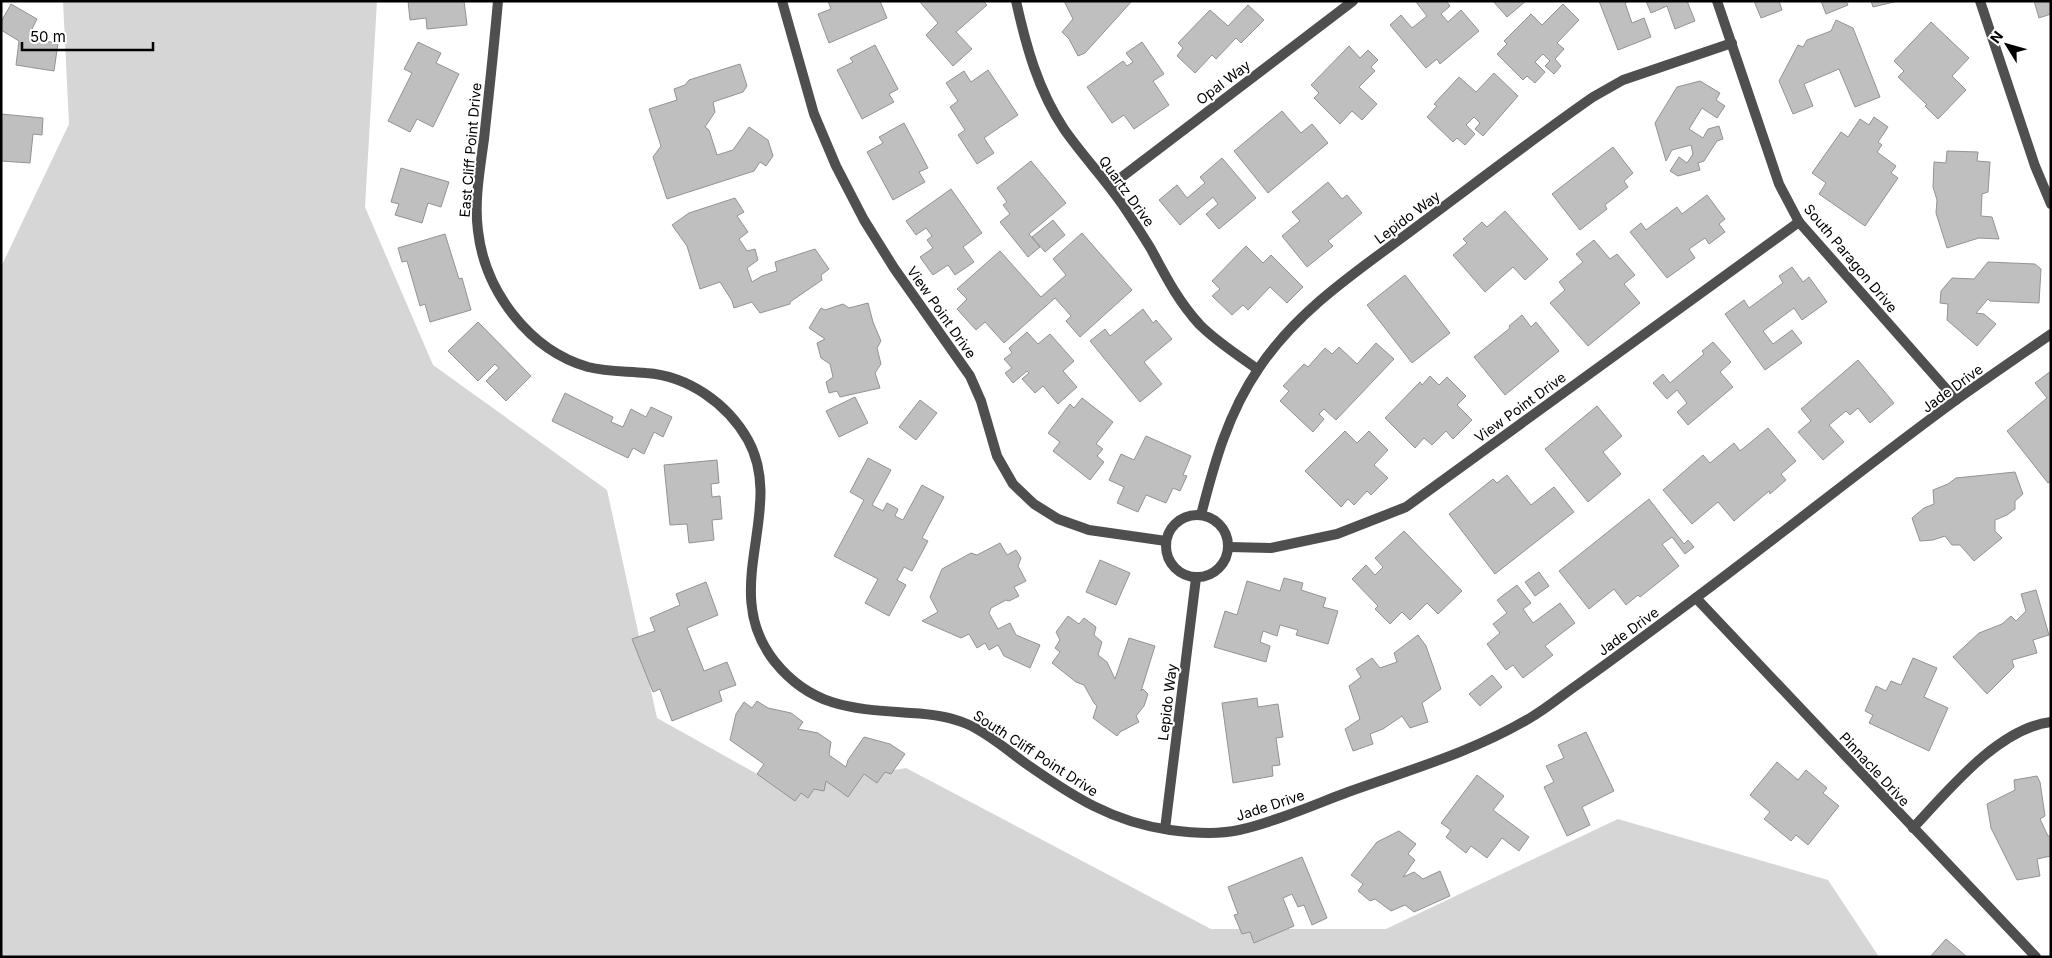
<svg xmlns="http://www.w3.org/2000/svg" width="2052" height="958" font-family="Inter,sans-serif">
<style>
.green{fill:#d6d6d6}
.building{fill:#bfbfbf;stroke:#939393}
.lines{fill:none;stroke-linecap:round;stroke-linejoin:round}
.street{stroke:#4f4f4f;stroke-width:10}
.labels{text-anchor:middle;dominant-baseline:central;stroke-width:4;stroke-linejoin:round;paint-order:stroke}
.street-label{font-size:14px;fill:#000;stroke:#fff}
</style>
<rect width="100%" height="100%" fill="#fff"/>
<polygon class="green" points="63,1 377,1 365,207 433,365 607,490 657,718 784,789 906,768 1211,929 1386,929 1618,819 1828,880 1879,957 1,957 1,267 69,124"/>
<g class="building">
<polygon points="408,1 464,1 467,25 427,29 426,18 410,20"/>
<polygon points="828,1 880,1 887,18 829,43 818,14 831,9"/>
<polygon points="919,1 983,1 987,5 956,32 972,49 953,66 926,35 938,23"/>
<polygon points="1064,1 1132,1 1085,53 1078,56 1069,39 1062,32 1073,19"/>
<polygon points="1417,1 1446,1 1450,6 1441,14 1448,22 1461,10 1479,31 1440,64 1437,59 1426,68 1390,25 1401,15 1412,28 1427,16 1416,2"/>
<polygon points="1493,1 1526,1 1507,17"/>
<polygon points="1599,1 1630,1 1625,3 1632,23 1644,18 1651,37 1618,50"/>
<polygon points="1646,1 1687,1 1695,21 1675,29 1667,6 1651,13"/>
<polygon points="1754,1 1779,1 1782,10 1761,18"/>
<polygon points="1821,1 1846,1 1848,5 1826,14"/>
<polygon points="1871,1 1898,1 1873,7"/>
<polygon points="2034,1 2051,1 2051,14 2039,18"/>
<polygon points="11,4 37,19 31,31 36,40 58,43 54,71 16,65 19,41 1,30 1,22"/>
<polygon points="1563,4 1579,20 1557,43 1564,49 1555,59 1561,66 1554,74 1545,66 1550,61 1543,54 1535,62 1545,72 1535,83 1527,76 1523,80 1497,54 1507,44 1504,41 1531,14 1542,25"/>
<polygon points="1248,5 1264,20 1241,43 1236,38 1216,59 1212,55 1195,73 1177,56 1183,48 1178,43 1210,10 1228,26"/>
<polygon points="1836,20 1853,28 1880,97 1855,107 1839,69 1804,84 1813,106 1793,114 1779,81 1798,45 1803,47 1807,40 1831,31"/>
<polygon points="1931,22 1969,58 1952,76 1966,90 1938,119 1925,106 1927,105 1898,77 1904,71 1894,61"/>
<polygon points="418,42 441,53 436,63 459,74 433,127 417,119 410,132 388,121 412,73 404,69"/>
<polygon points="1142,42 1164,74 1153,81 1169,105 1134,129 1124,115 1112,123 1087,87 1123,61 1127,66 1133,62 1126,53"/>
<polygon points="875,45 898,89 889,94 894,102 862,119 837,70 853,62 850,58"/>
<polygon points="1349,46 1360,58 1368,50 1378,60 1371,67 1375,71 1359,87 1377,104 1362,120 1352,111 1340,124 1314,98 1319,93 1311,85"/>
<polygon points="740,64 747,86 743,92 713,102 715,112 705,127 709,130 717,155 733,150 749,127 768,140 773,156 766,166 760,162 754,171 667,199 653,157 661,146 649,109 677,100 674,89 685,85 689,80"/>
<polygon points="988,70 1018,115 984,138 994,153 977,164 958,135 965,130 950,107 958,101 946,83 964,71 971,82"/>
<polygon points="1494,73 1518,96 1483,136 1475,129 1480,123 1474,117 1466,125 1475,134 1465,145 1457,138 1453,142 1427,117 1437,106 1434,104 1459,77 1476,92"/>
<polygon points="1700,81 1720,93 1716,100 1725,106 1717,118 1702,108 1689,129 1703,138 1708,129 1719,126 1723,139 1717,141 1704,161 1698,163 1700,170 1678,176 1670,171 1679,157 1687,163 1693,154 1691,145 1672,150 1666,161 1655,123 1677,87"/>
<polygon points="1282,111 1301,133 1312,124 1328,143 1268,193 1234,151"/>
<polygon points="1,114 43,118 42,135 33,134 30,163 1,161"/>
<polygon points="1874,117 1888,127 1878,142 1882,145 1877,152 1896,166 1891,173 1898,178 1865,226 1819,194 1826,183 1812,173 1841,132 1848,137 1860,119 1869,125"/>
<polygon points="904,123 928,168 919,172 925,182 893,200 867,152 883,143 879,137"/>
<polygon points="1613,147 1633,173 1624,181 1628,187 1605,205 1607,209 1580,230 1552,194"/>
<polygon points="1947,151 1978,152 1977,161 1990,162 1988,192 1982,194 1981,216 1992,217 1999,239 1979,238 1947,248 1936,213 1937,200 1933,187 1934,162 1946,163"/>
<polygon points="1222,158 1256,198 1219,229 1206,214 1218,204 1213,197 1180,225 1159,200 1177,185 1187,198 1205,183 1200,177"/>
<polygon points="1031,161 1066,203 1029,234 1040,247 1028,257 1000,222 1010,214 1003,205 1007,202 997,188"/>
<polygon points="401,168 449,182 441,207 428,203 422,223 395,215 399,204 391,202"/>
<polygon points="1328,182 1342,199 1347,195 1362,213 1328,241 1333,246 1307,267 1282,236 1300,221 1292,212"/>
<polygon points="951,189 982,233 963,247 974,262 955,275 948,265 933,275 920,257 933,248 927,240 932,236 926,228 916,235 906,221"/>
<polygon points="1707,195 1725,219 1719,224 1725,232 1709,244 1705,238 1689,249 1695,258 1667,278 1630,232 1641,223 1646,230 1677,207 1682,214"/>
<polygon points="735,198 744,212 737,216 748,232 739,239 747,251 755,249 758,260 747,268 752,282 762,276 777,271 775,262 815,249 829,269 821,275 822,280 790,302 790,304 760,313 752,302 734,308 732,301 720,282 700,289 687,246 672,225 689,213"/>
<polygon points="1505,211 1548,259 1525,280 1513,267 1485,292 1453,255 1467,243 1463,239 1482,222 1487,227"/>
<polygon points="1053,220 1065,235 1045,252 1032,237"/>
<polygon points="1082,233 1132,290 1080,337 1066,321 1071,316 1055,298 1004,343 985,322 976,330 957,309 967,299 957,289 1000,251 1041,297 1066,275 1053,259"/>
<polygon points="445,234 459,279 462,278 471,310 430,322 425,304 420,306 407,261 402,262 398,248"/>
<polygon points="1594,240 1610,259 1617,254 1635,275 1624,284 1640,303 1588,346 1550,303 1565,290 1559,282 1583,262 1576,254"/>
<polygon points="1246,246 1263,263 1271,255 1303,287 1287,303 1270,287 1248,310 1243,305 1232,315 1212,296 1220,289 1212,281"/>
<polygon points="1988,262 2035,264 2041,269 2039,303 1990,301 1988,299 1976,313 1984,314 1996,324 1977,346 1947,320 1948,304 1940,303 1941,291 1952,278 1974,279"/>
<polygon points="1792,267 1803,282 1809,277 1827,302 1802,320 1794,308 1763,331 1773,344 1792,330 1802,343 1765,370 1725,314 1744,300 1749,308 1783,283 1779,276"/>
<polygon points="1405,275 1450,333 1412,363 1367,305"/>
<polygon points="868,303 873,322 881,341 877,348 881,364 875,373 880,388 840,397 837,391 829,393 826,382 833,377 830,364 821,358 817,343 825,339 809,328 821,308 825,310 843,304 849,308"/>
<polygon points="1143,309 1153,323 1156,320 1172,339 1144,362 1162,384 1140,402 1090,341 1105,329 1110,336"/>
<polygon points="1522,315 1531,327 1536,322 1559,351 1505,395 1474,357 1510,328 1509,326"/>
<polygon points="478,322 531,376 506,401 486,381 499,368 495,364 478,381 448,351"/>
<polygon points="1027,332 1038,344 1050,334 1074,361 1063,371 1077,387 1058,404 1043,386 1035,393 1022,379 1029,373 1027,371 1013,383 1005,373 1012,368 1004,359 1012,353 1009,348"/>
<polygon points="1713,342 1731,362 1720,372 1733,387 1688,425 1677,412 1687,403 1677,390 1667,399 1653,383 1663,374 1670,383 1704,354 1702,351"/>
<polygon points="1376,343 1394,359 1336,420 1324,409 1319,414 1324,419 1313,432 1280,401 1289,391 1283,386 1304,364 1308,367 1325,348 1332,354 1339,347 1357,364"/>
<polygon points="1858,360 1894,403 1870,423 1858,408 1850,415 1846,411 1829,425 1844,442 1823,460 1798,432 1811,421 1801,409"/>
<polygon points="2051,371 2051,481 2048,483 2007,431 2047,398 2035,383"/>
<polygon points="1430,376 1439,385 1447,377 1466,396 1457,405 1472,420 1453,439 1446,431 1432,445 1424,438 1415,448 1385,418 1420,382 1422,385"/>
<polygon points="565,393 613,417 611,422 623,427 631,409 646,417 651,407 672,417 663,437 654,432 644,454 633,448 628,458 552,421"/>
<polygon points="855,397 868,423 839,437 826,411"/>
<polygon points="1082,398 1113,422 1096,444 1103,449 1097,456 1104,462 1090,480 1053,451 1060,442 1048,433 1070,404 1074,408"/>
<polygon points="920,400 937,413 916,440 899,427"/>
<polygon points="1597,406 1622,436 1603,452 1621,474 1588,502 1545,449"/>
<polygon points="1768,428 1796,461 1781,474 1786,480 1770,494 1769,491 1734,521 1718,502 1692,524 1663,490 1703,455 1710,463 1734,443 1740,451"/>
<polygon points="1345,431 1357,443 1369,431 1388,450 1374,465 1388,478 1371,495 1367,491 1354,505 1348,499 1341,507 1305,471"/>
<polygon points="1146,436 1191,456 1183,475 1187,476 1180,491 1173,488 1166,503 1146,495 1138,512 1117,503 1124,487 1109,480 1121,454 1134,460"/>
<polygon points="868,458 891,470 872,505 883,511 887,503 898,509 895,516 903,520 922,485 944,497 922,538 928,541 912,571 904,567 897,580 906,585 889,616 865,603 878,579 834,556 864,500 850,492"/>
<polygon points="717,460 719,483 711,484 712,497 720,496 722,519 712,520 714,540 689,543 687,524 670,525 664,465"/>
<polygon points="2015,472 2023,494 2015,501 2015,509 2007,515 1995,520 1995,531 2002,538 1974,561 1960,545 1952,545 1945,536 1933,540 1920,541 1912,518 1924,508 1934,504 1933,490 1948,484 1956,478"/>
<polygon points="1507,475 1531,505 1554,487 1574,512 1495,574 1449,514 1493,479 1497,483"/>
<polygon points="1649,499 1684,544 1688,540 1694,547 1685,554 1672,537 1662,544 1679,566 1640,597 1638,595 1626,605 1614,589 1589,609 1559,571"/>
<polygon points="1404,531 1462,591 1438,614 1427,603 1410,620 1402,612 1390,624 1375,609 1378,606 1352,579 1366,565 1375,575 1383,567 1375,558"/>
<polygon points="1000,543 1007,555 1016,550 1021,558 1018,566 1026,581 1014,587 1019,596 1009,601 1006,600 991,608 989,613 998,629 1010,623 1016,635 1040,645 1030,668 1004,656 998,645 989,650 985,643 977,648 969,634 961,638 922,621 938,612 930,597 942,569 971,553 977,555"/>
<polygon points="1100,560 1130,573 1116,605 1086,592"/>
<polygon points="1539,572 1549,586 1535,596 1525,582"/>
<polygon points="1284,578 1303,583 1301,590 1326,598 1323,607 1338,611 1328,644 1296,635 1298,630 1280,625 1277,636 1263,631 1260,642 1270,646 1266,662 1214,647 1225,611 1237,615 1247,581 1280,591"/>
<polygon points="706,582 718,615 687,628 704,671 727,662 736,685 719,691 722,701 672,721 660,689 653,692 632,639 655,631 650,618 680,605 676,594"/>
<polygon points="1517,585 1531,603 1523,609 1533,623 1560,603 1575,623 1545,646 1553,655 1523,678 1513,665 1506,670 1487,644 1500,633 1493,624 1507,613 1497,600"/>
<polygon points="2036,590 2049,635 2033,640 2037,653 2012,660 2014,667 1987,694 1953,657 1979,633 2002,624 2011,616 2016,621 2026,611 2021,594"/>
<polygon points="1068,616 1079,624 1084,618 1096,627 1094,635 1102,642 1098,655 1107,662 1115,679 1129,638 1155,646 1141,691 1143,689 1148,694 1144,706 1136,716 1139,722 1120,732 1117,736 1093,718 1097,706 1094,703 1084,685 1076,682 1052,663 1060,652 1055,648 1060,640 1056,632"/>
<polygon points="1418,635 1426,646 1441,689 1422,703 1428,722 1410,728 1402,716 1383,729 1370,734 1373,744 1353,751 1345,729 1360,719 1349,686 1361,677 1356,669 1372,658 1380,668 1397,662 1394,653"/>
<polygon points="1913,658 1937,668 1924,697 1948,708 1929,751 1869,723 1873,715 1865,711 1876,686 1886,691 1891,681 1901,685"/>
<polygon points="1492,675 1502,687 1480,706 1469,694"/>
<polygon points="1257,698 1258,707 1278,704 1283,737 1276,738 1280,765 1272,766 1273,776 1233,783 1222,703"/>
<polygon points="757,701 768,708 791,713 803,722 798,729 818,733 831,742 829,755 846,767 848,760 864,737 890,744 905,754 891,774 885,772 877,783 864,774 848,797 826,781 824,791 814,789 808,798 801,793 795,801 757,774 764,764 730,740 736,714 744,702 752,708"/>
<polygon points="1586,732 1614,791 1582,807 1590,825 1567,836 1544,787 1554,782 1546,766 1564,758 1558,745"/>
<polygon points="1777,762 1798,780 1806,770 1827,788 1823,793 1839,806 1808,845 1796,835 1791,841 1764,819 1770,812 1750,795"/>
<polygon points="1477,775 1504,796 1493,810 1529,837 1519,851 1502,838 1487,858 1471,846 1466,853 1446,837 1451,830 1441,823"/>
<polygon points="2037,776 2040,782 2045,816 2040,819 2048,836 2051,836 2051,856 2037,859 2040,876 2017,880 1991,828 1987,804 2015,790 2014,780"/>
<polygon points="1399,831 1416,844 1408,854 1415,860 1403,877 1414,872 1423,879 1440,871 1450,896 1414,912 1405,905 1391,911 1375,899 1370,901 1358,891 1363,884 1351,875 1377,842"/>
<polygon points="1302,857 1327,918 1312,925 1304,905 1298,907 1292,894 1283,898 1294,926 1254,943 1250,932 1242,934 1234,915 1238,914 1228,887"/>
<polygon points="1946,939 1967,957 1930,957"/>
</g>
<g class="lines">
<g class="street">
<path d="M498 1C494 47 489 93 484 139 480 169 474 201 478 231 485 291 529 350 588 367 608 372 626 371 646 373 688 376 727 403 748 440 787 511 717 590 775 662 813 709 856 709 911 713 930 714 949 716 967 724 988 733 1007 750 1025 763 1072 796 1112 822 1170 830 1192 833 1217 835 1239 830 1275 822 1313 805 1348 792 1409 770 1473 752 1530 718 1546 709 1561 696 1577 685 1608 663 1639 640 1670 617 1767 546 1859 471 1956 400 1987 378 2019 356 2051 334"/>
<polyline points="782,1 814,114 836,166 864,220 894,268 970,376 981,401 997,456 1013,484 1034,504 1058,519 1089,530 1166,541"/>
<path d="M1016 1C1026 46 1038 90 1064 129 1082 155 1104 178 1122 204 1132 219 1142 234 1151 249 1166 277 1178 301 1200 325 1217 342 1238 355 1257 369"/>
<polyline points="1717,1 1779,184 1799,222 1956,400"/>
<polyline points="1980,1 2035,166 2051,204"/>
<polyline points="1110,186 1353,1"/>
<circle cx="1197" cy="546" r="31"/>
<path d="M1201 515C1214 464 1228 413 1259 368 1299 308 1362 268 1419 225 1477 182 1534 138 1593 97L1623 80 1732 43"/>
<polyline points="1229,547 1271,548 1337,534 1406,507 1799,222"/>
<polyline points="1696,598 2036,957"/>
<path d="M1913 828C1947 792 1998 728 2051 722"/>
<polyline points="1165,829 1196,578"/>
</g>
</g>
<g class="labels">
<g class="street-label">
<text transform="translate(1223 82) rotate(-37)">Opal Way</text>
<text transform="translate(470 150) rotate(-85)">East Cliff Point Drive</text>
<text transform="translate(1127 191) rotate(54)">Quartz Drive</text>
<text transform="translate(1407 217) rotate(-37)">Lepido Way</text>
<text transform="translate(1851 258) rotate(50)">South Paragon Drive</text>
<text transform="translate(942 312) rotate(55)">View Point Drive</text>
<text transform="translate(1952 388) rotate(-36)">Jade Drive</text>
<text transform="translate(1520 407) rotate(-36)">View Point Drive</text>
<text transform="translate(1628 631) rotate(-36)">Jade Drive</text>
<text transform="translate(1167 702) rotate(-83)">Lepido Way</text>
<text transform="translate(1036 753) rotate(33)">South Cliff Point Drive</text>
<text transform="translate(1875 769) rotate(47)">Pinnacle Drive</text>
<text transform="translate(1270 805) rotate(-18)">Jade Drive</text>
</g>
</g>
<rect width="2052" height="958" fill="none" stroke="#000000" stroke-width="5"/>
<g transform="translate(2007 45) rotate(307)" stroke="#ffffff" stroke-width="4" paint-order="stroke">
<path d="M0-4L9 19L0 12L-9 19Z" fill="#000000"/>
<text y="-8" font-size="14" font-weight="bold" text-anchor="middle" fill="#000000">N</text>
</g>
<path d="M22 42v8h131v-8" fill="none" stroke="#000000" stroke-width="2.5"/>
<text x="30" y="42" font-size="15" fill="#000000" stroke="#ffffff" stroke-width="4" paint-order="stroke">50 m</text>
</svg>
